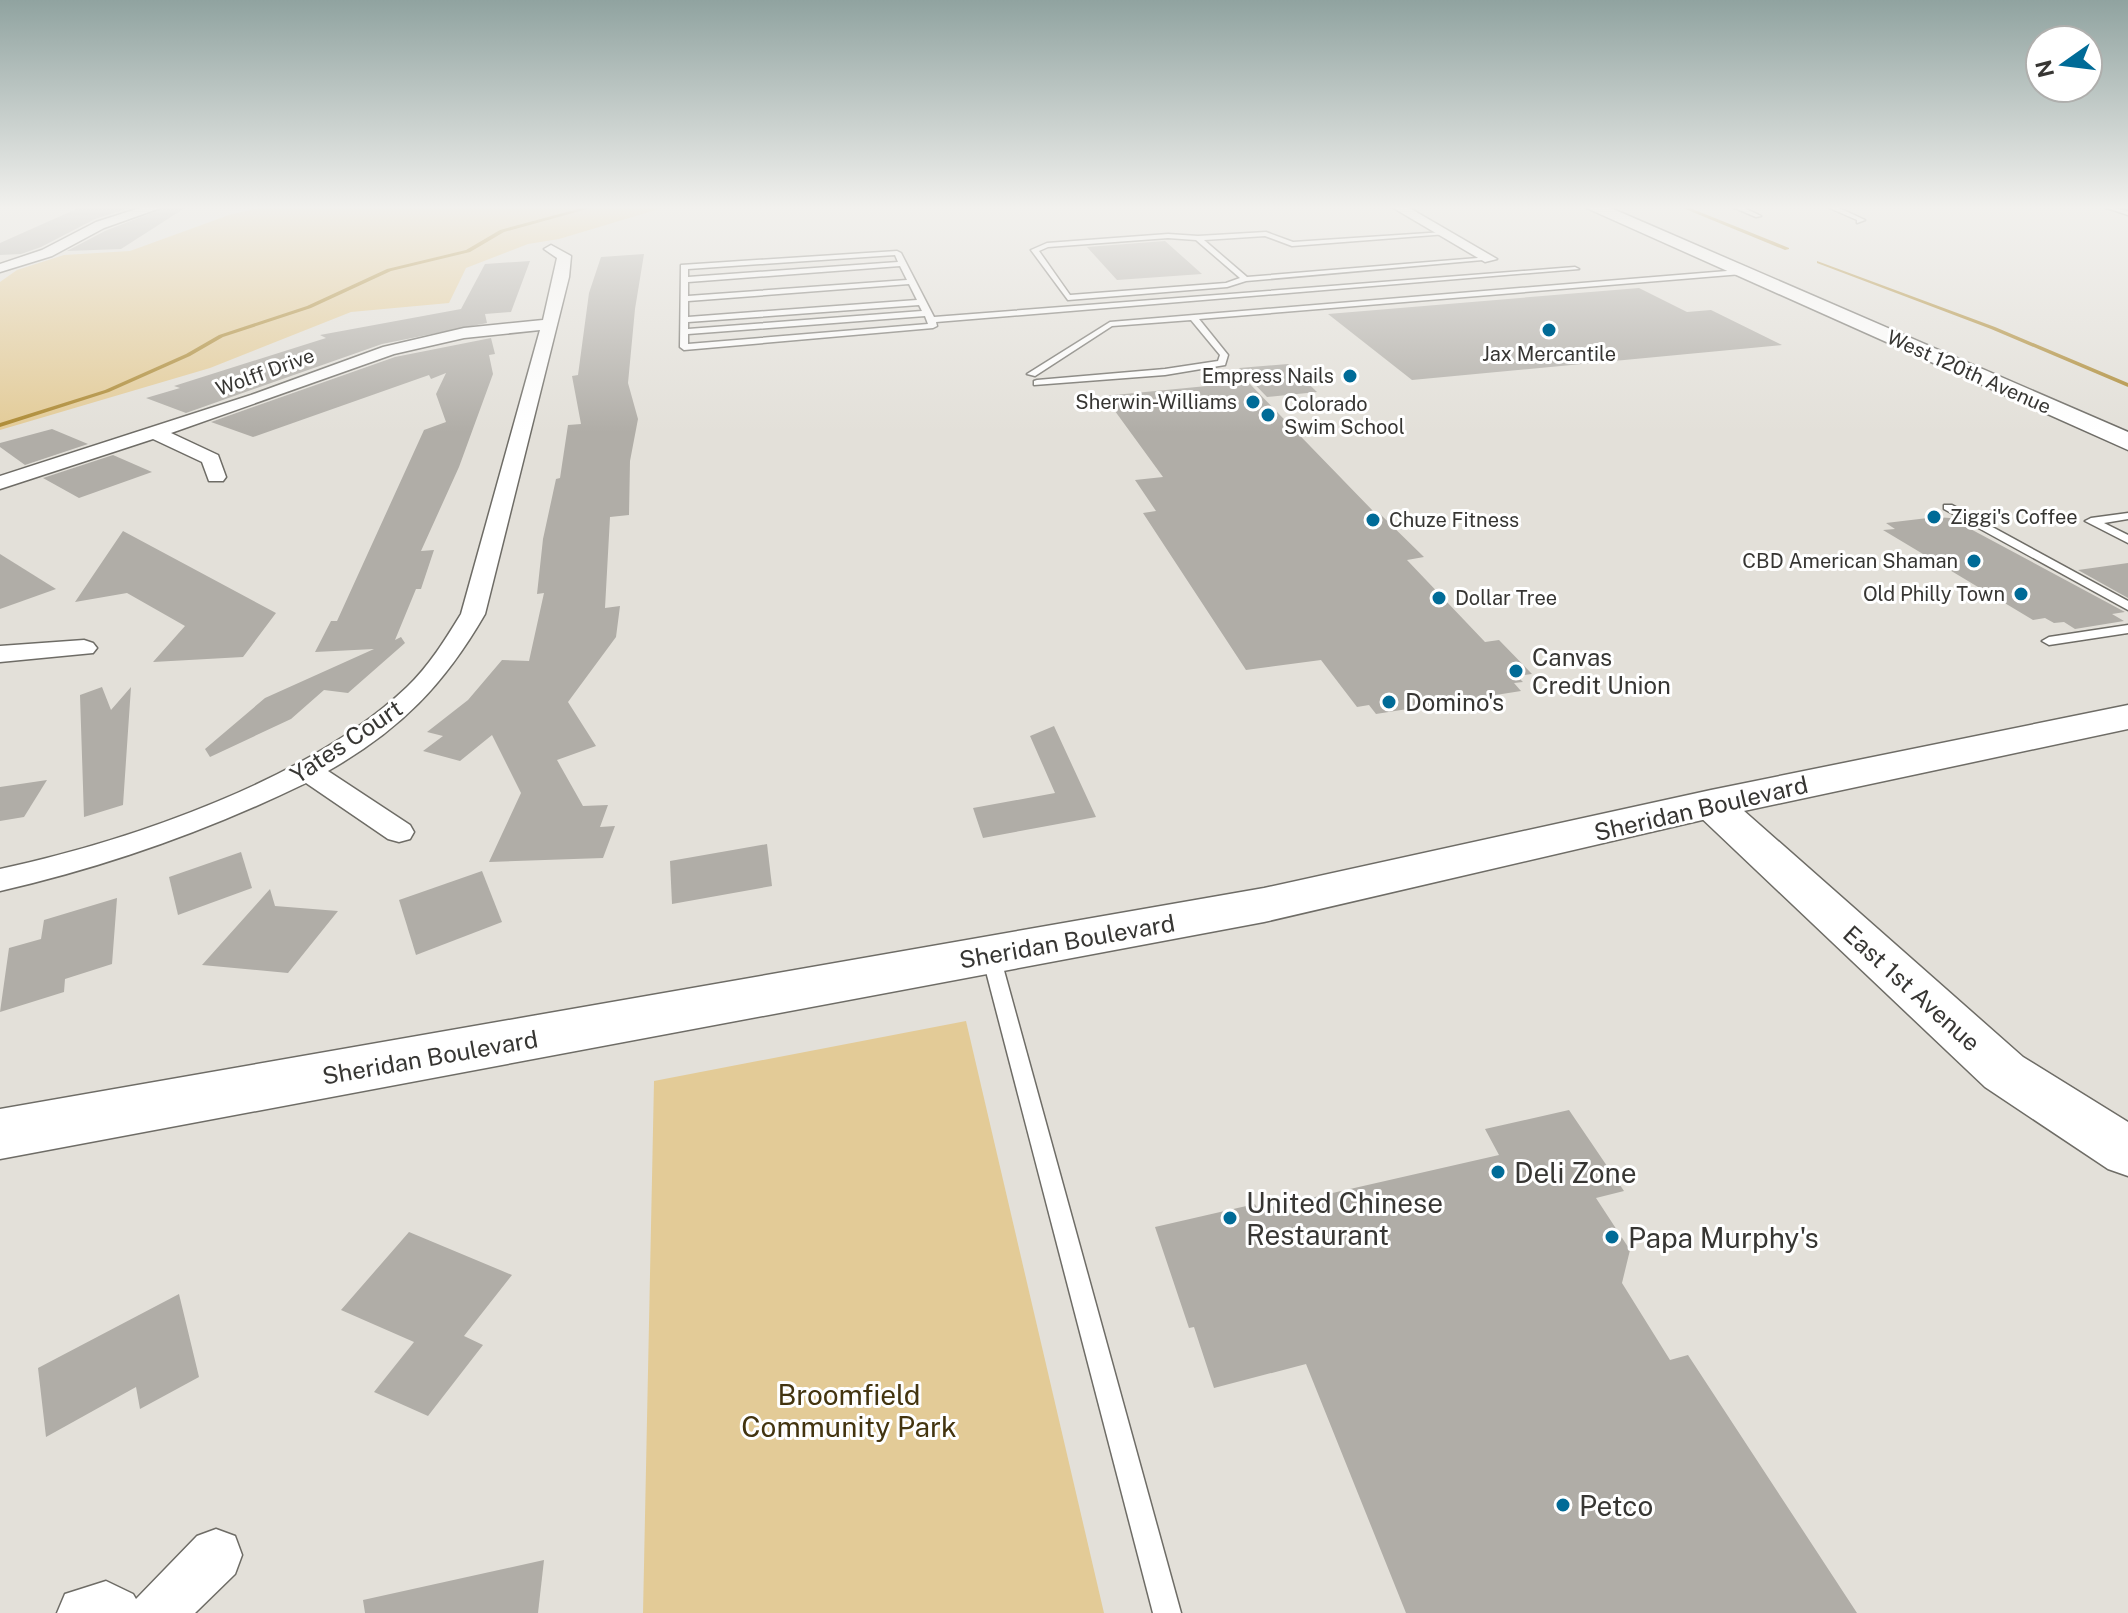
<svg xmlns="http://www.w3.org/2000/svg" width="2128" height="1613" font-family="'Public Sans',sans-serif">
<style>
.green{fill:#e3cb97}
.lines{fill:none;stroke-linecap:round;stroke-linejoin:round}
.stream{fill:#ad8a34;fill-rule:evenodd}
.building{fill:#b0ada7}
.lane-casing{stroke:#6e6c66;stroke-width:3}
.street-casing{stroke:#6e6c66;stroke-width:3}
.secondary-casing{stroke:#6e6c66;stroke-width:3}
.primary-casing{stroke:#6e6c66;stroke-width:3}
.lane{fill:#fff;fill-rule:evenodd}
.street{fill:#fff;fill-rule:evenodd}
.secondary{fill:#fff;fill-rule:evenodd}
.primary{fill:#fff;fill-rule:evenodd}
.poi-dot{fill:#006b97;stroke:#fff;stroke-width:3}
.labels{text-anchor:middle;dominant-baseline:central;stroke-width:6;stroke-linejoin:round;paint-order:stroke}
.far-poi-label{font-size:20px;fill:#373633;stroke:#fff;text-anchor:end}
.far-street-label{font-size:20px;fill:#373633;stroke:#fff}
.poi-label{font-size:24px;fill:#373633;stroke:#fff;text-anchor:start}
.street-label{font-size:24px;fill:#373633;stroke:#fff}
.near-poi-label{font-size:28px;fill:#373633;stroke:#fff;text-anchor:start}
.near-park-label{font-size:28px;fill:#43340f;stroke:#fff}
</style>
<rect width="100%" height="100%" fill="#e3e0d9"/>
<g class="green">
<polygon points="265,206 669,206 559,239 528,244 466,268 449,303 351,312 210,368 0,430 0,282 17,270 64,255 130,251 229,215"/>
<polygon points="966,1021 1104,1613 643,1613 654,1081"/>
</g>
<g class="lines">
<g class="stream">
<polygon points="589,206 598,206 504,232 470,252 391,271 311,308 223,337 190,356 109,392 0,427 0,423 105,390 186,354 219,335 307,306 387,269 466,250 500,230"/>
<polygon points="1685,206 1789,248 1789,249 1785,250 1678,206"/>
<polygon points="1817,261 1995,327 2128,383 2128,387 1991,329 1817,263"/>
</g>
</g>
<g class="building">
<polygon points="83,206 135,206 95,219 41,247 21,254 0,255 0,243"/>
<polygon points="169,206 188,206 121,249 67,251 105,231"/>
<polygon points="1165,241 1202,274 1117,280 1087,247"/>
<polygon points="644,254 635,309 628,383 638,419 630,461 629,515 610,517 605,608 620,606 616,637 568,702 596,746 557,760 583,806 608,805 600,827 615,826 603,858 489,862 521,793 492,735 460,761 423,751 443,736 427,732 468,700 502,660 529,661 544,593 537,594 543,539 556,479 560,478 568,425 581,424 572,376 578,375 589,293 601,257"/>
<polygon points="530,261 511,312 485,314 487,323 382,344 186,413 146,398 180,388 174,386 326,338 320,335 461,309 485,264"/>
<polygon points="1639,288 1687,312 1711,310 1782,345 1412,380 1328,314"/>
<polygon points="491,338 495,354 489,355 493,374 459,467 421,551 434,550 421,589 416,589 395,640 401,637 405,643 348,693 324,690 291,719 210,757 205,749 265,698 374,649 315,652 331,621 337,621 424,430 446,422 436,394 446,373 431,379 429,375 253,437 211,422 395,357"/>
<polygon points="1288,364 1317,392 1267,397 1239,368"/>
<polygon points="1248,382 1375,513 1379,513 1424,557 1407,560 1485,642 1499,640 1532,674 1517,676 1523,682 1514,683 1521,691 1376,714 1369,705 1357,707 1321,660 1246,670 1143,513 1156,511 1135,480 1163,477 1104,396"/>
<polygon points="52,429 88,444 25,465 0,447 0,443"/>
<polygon points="113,455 152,472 79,498 43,478"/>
<polygon points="1936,517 1950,518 2125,612 2112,614 2124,621 2075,629 2064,622 2054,623 2045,618 2033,620 1883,530 1895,529 1886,523"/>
<polygon points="123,531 276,613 243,657 153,662 185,626 127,593 75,602"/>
<polygon points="0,554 56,589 0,609"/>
<polygon points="2128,563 2128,598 2078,570"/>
<polygon points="102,687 111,710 131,687 123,805 84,817 80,695"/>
<polygon points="1054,726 1096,817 983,838 973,808 1055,793 1030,736"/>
<polygon points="47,780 24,817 0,821 0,787"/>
<polygon points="767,844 772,886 672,904 670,861"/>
<polygon points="241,852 252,888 178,915 169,877"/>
<polygon points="482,871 502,922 416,955 399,900"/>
<polygon points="270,889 275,906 338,911 288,973 202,965"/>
<polygon points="117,898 112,964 65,979 64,992 0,1012 9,948 41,939 44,920"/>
<polygon points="1569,1110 1624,1191 1596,1198 1630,1250 1622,1283 1670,1360 1688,1355 1857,1613 1406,1613 1306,1364 1214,1388 1194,1327 1189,1328 1155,1227 1255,1204 1258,1210 1499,1155 1485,1129"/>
<polygon points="409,1232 512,1275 464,1336 483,1345 428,1416 374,1392 414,1342 341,1310"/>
<polygon points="179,1294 199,1377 140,1409 136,1387 46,1437 38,1368"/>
<polygon points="544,1560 538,1613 365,1613 363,1600"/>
</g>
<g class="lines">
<g class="lane-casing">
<g id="lane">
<polygon points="1730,206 1740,206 1761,216 1756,217"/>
<polygon points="1825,206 1835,206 1865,220 1857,223 1857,220"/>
<polygon points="2103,206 2128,211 2128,215 2104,207"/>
<path d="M1266 232 1293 242 1444 232 1447 234 1292 246 1265 236 1204 240 1247 277 1490 257 1494 259 1246 281 1227 287 1068 300 1031 250 1047 243 1168 234 1198 236ZM1168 238 1196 240 1240 278 1226 283 1070 295 1039 251 1048 247Z"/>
<path d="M897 251 901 253 934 317 1575 267 1579 269 936 322 937 326 933 328 684 350 680 347 681 265ZM895 255 898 262 688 277V269ZM900 266 907 280 688 296V282ZM909 284 917 300 688 317V301ZM919 305 922 311 688 329V322ZM925 316 928 324 688 344V334Z"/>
<polygon points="1739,270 1742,274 1199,319 1228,355 1225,365 1165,375 1034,385 1034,381 1037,380 1165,369 1218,361 1220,355 1191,320 1112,326 1035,376 1027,374 1110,322"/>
<polygon points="1944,505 1952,505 2128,601 2128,610 1944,509"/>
<polygon points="2128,513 2128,519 2104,523 2128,535 2128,543 2085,521 2091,518"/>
<polygon points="2128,625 2128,633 2049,645 2042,641 2049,637"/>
<polygon points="991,949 998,951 1000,956 1181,1613 1153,1613 982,956 984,951"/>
</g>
</g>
<g class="street-casing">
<g id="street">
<polygon points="146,206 166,206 104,228 52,256 0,272 0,264 42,250 96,222"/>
<polygon points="1390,206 1406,206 1497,259 1485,262"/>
<path d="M551 245 571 256 569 277 485 614C444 685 400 730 328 771L410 825 414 832 410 839 399 842 388 839 306 783C209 830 106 867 0 891V869C130 841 309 780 407 687 429 666 445 640 461 614L540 330 464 338 394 354 171 433 218 455 226 477 223 481H209L202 462 153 439 0 489V476L251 395 383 347 464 328 543 320 557 258 544 249Z"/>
<polygon points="84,640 93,643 97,648 93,653 0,662 0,646"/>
<polygon points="216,1529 235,1536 242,1555 235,1574 195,1613 57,1613 65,1594 106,1581 133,1594 136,1599 197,1536"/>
</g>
</g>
<g class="secondary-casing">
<polygon id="secondary" points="1711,791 1726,795 2023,1057 2128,1122 2128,1176 2108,1169 1985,1087 1696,813 1690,804 1696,795"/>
</g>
<g class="primary-casing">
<g id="primary">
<polygon points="1582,206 1606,206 2128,432 2128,450"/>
<polygon points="2128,705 2128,729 1711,818 1264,922 0,1159 0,1109 1264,888 1711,790"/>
</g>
</g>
<use href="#lane" class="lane"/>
<use href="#street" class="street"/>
<use href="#secondary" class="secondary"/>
<use href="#primary" class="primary"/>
</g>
<linearGradient id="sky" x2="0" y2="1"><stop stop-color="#90a3a0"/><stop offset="0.48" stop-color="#f2f1ee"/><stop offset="1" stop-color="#f2f1ee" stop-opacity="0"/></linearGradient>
<rect width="2128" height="432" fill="url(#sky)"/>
<g class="poi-dot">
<circle cx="1549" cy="330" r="8"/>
<circle cx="1350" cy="376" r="8"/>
<circle cx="1253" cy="402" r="8"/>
<circle cx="1268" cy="415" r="8"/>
<circle cx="1934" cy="517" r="8"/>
<circle cx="1373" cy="520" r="8"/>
<circle cx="1974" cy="561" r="8"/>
<circle cx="2021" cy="594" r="8"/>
<circle cx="1439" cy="598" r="8"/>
<circle cx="1516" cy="671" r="8"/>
<circle cx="1389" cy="702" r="8"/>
<circle cx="1498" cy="1172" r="8"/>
<circle cx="1230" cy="1218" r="8"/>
<circle cx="1612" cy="1237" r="8"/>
<circle cx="1563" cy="1505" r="8"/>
</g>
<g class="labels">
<g class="far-poi-label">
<text x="1549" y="354" text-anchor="middle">Jax Mercantile</text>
<text x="1334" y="376">Empress Nails</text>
<text x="1237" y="402">Sherwin-Williams</text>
<text x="1284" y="404" text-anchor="start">Colorado<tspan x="1284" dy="23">Swim School</tspan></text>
<text x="1950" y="517" text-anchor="start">Ziggi's Coffee</text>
<text x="1389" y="520" text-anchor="start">Chuze Fitness</text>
<text x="1958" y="561">CBD American Shaman</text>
<text x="2005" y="594">Old Philly Town</text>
<text x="1455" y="598" text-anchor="start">Dollar Tree</text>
</g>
<g class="far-street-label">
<text transform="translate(265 372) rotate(-20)">Wolff Drive</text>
<text transform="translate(1969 372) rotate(24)">West 120th Avenue</text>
</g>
<g class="poi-label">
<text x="1532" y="657">Canvas<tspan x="1532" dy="28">Credit Union</tspan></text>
<text x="1405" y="702">Domino's</text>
</g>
<g class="street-label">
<text transform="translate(346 741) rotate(-34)">Yates Court</text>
<text transform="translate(1701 808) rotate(-13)">Sheridan Boulevard</text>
<text transform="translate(1067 941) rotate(-10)">Sheridan Boulevard</text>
<text transform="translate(1912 988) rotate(42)">East 1st Avenue</text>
<text transform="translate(430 1057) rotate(-10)">Sheridan Boulevard</text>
</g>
<g class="near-poi-label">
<text x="1514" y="1172">Deli Zone</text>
<text x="1246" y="1202">United Chinese<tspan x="1246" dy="32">Restaurant</tspan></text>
<text x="1628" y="1237">Papa Murphy's</text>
<text x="1579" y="1505">Petco</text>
</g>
<g class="near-park-label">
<text x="849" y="1394">Broomfield<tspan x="849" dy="32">Community Park</tspan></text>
</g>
</g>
<g transform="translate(2064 64) rotate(256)"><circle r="38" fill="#ffffff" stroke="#afafad" stroke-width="2"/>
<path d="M0-6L14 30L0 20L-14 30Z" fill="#006b97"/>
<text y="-12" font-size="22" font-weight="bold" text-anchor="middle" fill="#373633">N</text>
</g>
</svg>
